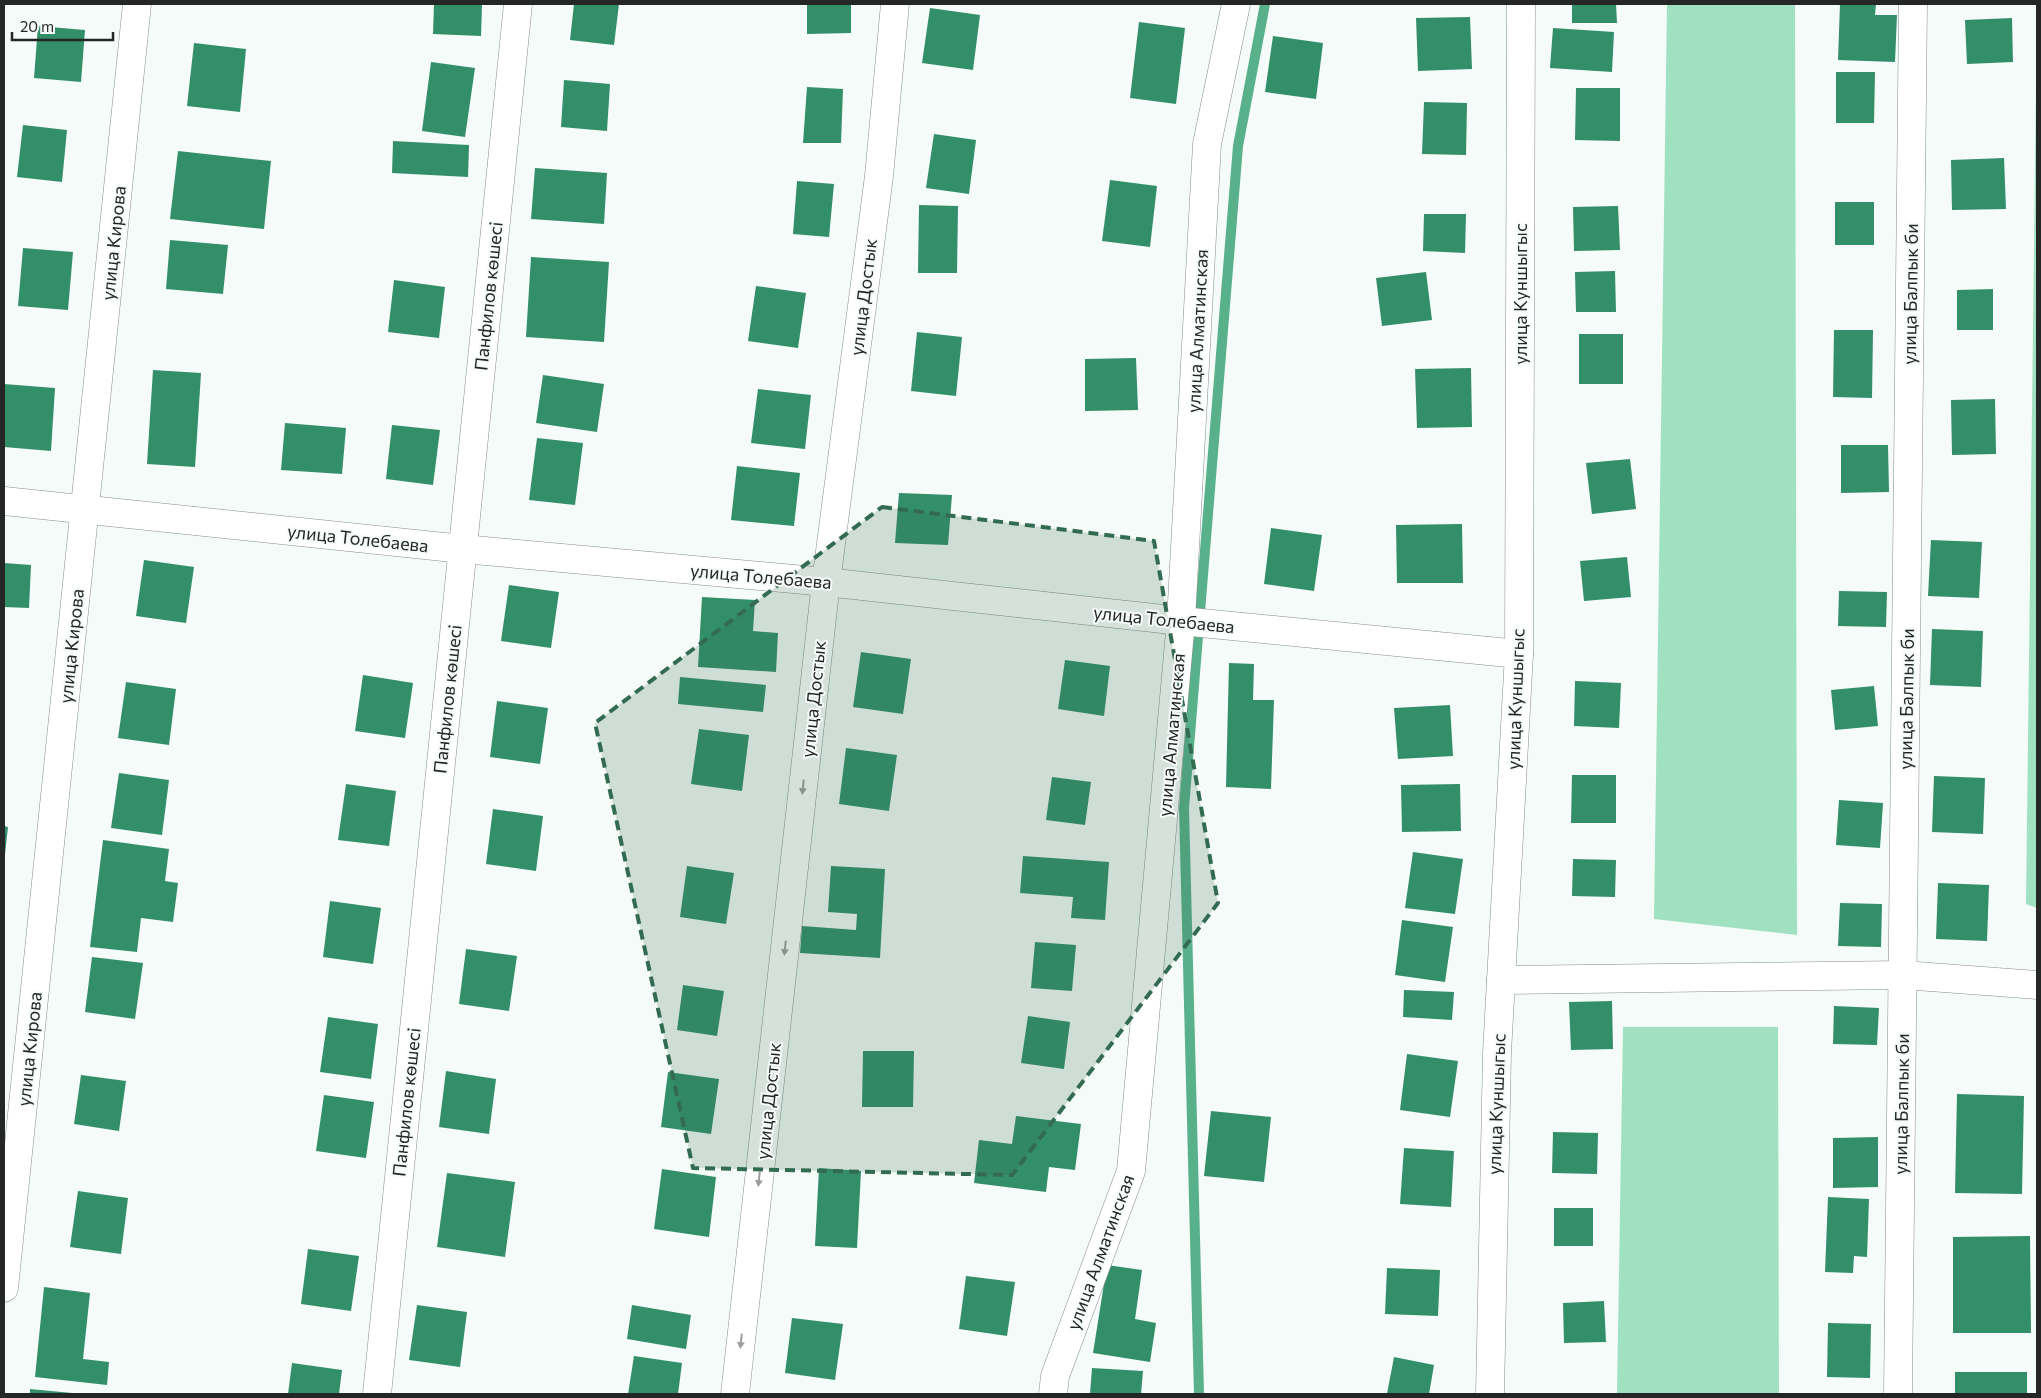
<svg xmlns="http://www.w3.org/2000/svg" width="2041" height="1398" font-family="Commissioner,sans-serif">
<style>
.green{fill:#a0e1c2}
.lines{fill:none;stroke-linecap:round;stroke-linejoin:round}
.stream{stroke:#58b18a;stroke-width:10}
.building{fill:#338f6a}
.minor-casing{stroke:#888d8a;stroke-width:29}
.minor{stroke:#fff;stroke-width:28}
.oneway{fill:#9d9e9d}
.marked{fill:#336b52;fill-opacity:0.2;stroke:#336b52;stroke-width:4;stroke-dasharray:10 6;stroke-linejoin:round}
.labels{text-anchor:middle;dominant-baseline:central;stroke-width:4;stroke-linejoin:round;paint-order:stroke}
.street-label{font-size:18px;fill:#252726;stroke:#f5fbf8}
</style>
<rect width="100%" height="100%" fill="#f5fbf8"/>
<g class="green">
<polygon points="1667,4 1795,4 1797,935 1654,919"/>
<polygon points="2037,4 2037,908 2026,904"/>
<polygon points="1623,1027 1778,1027 1779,1394 1617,1394"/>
</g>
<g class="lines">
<polyline class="stream" points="1199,1394 1184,808 1238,146 1265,4"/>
</g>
<g class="building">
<polygon points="434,4 482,4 481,36 433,34"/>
<polygon points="574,4 619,4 614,45 570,40"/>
<polygon points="807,4 851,4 851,33 807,34"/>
<polygon points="1572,4 1616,4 1617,23 1572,23"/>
<polygon points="1840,4 1876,4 1875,15 1897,15 1895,62 1838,60"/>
<polygon points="930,8 980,15 973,70 922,63"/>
<polygon points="1470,17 1472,69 1418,71 1416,18"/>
<polygon points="2012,18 2013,62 1967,64 1965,20"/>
<polygon points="1139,22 1185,28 1176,104 1130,98"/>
<polygon points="38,26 85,30 81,82 34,78"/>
<polygon points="1553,28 1614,32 1612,72 1550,68"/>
<polygon points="1273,36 1323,43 1316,99 1265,92"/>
<polygon points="194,43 246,49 240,112 187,106"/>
<polygon points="431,62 475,68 465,137 422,131"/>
<polygon points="1836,72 1875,72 1874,123 1836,123"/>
<polygon points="564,80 610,84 607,131 561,127"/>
<polygon points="807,87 843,89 841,143 803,143"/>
<polygon points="1576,88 1620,88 1620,141 1575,140"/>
<polygon points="1424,102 1467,103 1466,155 1422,154"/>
<polygon points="23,125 67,130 62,182 17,177"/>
<polygon points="934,134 976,140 969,194 926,188"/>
<polygon points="393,141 469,145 468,177 392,173"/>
<polygon points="178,151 271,161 264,229 170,219"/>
<polygon points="2004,158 2006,209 1952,210 1951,160"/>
<polygon points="535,168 607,173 604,224 531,219"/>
<polygon points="1110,180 1157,186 1150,247 1102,241"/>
<polygon points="797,181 834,184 829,237 793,234"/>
<rect x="1835" y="202" width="39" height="43"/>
<polygon points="919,205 958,206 957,273 918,273"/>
<polygon points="1618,206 1620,250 1574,251 1573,207"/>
<polygon points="1424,214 1466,214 1465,253 1423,251"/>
<polygon points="170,240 228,245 223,294 166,289"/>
<polygon points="23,248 73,252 68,310 18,306"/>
<polygon points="531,257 609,262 604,342 526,337"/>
<polygon points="1615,271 1616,312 1576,312 1575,272"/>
<polygon points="1426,272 1432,320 1382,326 1376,278"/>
<polygon points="394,280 445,287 439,338 388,332"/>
<polygon points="756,286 806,293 798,348 748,341"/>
<polygon points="1993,289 1993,330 1957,330 1957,290"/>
<polygon points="1834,330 1873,330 1872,398 1833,397"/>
<polygon points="917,332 962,337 956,396 911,391"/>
<rect x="1579" y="334" width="44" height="50"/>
<polygon points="1136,358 1138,410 1085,411 1085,359"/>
<polygon points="1471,368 1472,427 1417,428 1415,369"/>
<polygon points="153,370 201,373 195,467 147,464"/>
<polygon points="543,375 604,384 597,432 536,423"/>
<polygon points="4,384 55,388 51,451 4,447"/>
<polygon points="758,389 811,395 805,449 751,443"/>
<polygon points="1995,399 1996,454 1952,455 1951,400"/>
<polygon points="285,423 346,428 342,474 281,470"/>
<polygon points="392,425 440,430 433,485 386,479"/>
<polygon points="537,438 583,443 575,505 529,500"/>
<polygon points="1841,445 1888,445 1889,492 1841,493"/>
<polygon points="1630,459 1636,509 1592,514 1586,463"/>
<polygon points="737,466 800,473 794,526 731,520"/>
<polygon points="899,493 952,495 948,545 895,543"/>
<polygon points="1462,524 1463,583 1397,583 1396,525"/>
<polygon points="1271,528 1322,535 1314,591 1264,584"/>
<polygon points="1931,540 1982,542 1979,598 1928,596"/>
<polygon points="1627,557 1631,597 1584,601 1580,561"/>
<polygon points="144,560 194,567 186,623 136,616"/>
<polygon points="4,563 31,565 29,608 4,607"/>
<polygon points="509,585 559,592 551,648 501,641"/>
<polygon points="1839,591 1887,592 1886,627 1838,626"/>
<polygon points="702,597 755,600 753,631 778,633 776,672 698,667"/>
<polygon points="1932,629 1983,631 1981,687 1930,685"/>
<polygon points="861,652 911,659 903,714 853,707"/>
<polygon points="1065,660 1110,666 1104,716 1058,709"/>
<polygon points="1229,663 1254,664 1253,700 1274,700 1271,789 1226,787"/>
<polygon points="363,675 413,683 405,738 355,731"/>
<polygon points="680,677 766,685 763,712 678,704"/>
<polygon points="1575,681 1621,683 1619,728 1574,726"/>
<polygon points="126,682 176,689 169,745 118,738"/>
<polygon points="1874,686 1878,726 1835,730 1831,690"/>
<polygon points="497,701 548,708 540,764 490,757"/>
<polygon points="1450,705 1453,756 1398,759 1394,708"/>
<polygon points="699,729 749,735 742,791 691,784"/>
<polygon points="846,748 897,755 889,811 839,804"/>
<polygon points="119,773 169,780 162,835 111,828"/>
<polygon points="1572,775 1616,775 1616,823 1571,823"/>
<polygon points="1934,776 1985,778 1983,834 1932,832"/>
<polygon points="1052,777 1091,782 1085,825 1046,820"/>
<polygon points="346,784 396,791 389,846 338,840"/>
<polygon points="1460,784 1461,831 1402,832 1401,785"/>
<polygon points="1839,800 1883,803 1880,848 1836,845"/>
<polygon points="493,809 543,816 536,871 486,864"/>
<polygon points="4,826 8,827 5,854 4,854"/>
<polygon points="103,840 169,849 165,881 178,883 173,922 141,918 137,952 90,947"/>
<polygon points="1413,852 1463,859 1455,914 1405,908"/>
<polygon points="1023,856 1109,862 1105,920 1071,918 1073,897 1020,893"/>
<polygon points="1573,859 1616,860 1615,897 1572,896"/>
<polygon points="687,866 734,873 726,924 680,917"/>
<polygon points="831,866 885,869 880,958 800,953 802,926 856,930 857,914 828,912"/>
<polygon points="1938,883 1989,885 1987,941 1936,939"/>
<polygon points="330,901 381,908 373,964 323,957"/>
<polygon points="1840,903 1882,904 1881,947 1838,946"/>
<polygon points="1402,920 1453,927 1445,982 1395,975"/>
<polygon points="1035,942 1076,945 1072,991 1031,988"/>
<polygon points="466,949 517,956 509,1011 459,1004"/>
<polygon points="92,957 143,963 135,1019 85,1012"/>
<polygon points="683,985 724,991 717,1036 677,1030"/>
<polygon points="1404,990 1454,992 1452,1020 1403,1017"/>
<polygon points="1612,1001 1613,1049 1571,1050 1569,1002"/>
<polygon points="1834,1006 1879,1008 1877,1045 1833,1044"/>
<polygon points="1028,1016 1070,1022 1064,1069 1021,1063"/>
<polygon points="328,1017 378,1024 371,1079 320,1072"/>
<polygon points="863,1051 914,1051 913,1107 862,1107"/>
<polygon points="1407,1054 1458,1061 1450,1117 1400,1110"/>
<polygon points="446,1071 496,1079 489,1134 439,1127"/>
<polygon points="668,1072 719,1079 711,1134 661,1127"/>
<polygon points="81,1075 126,1081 119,1131 74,1124"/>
<polygon points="1957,1094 2024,1096 2022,1194 1955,1193"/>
<polygon points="324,1095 374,1102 366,1158 316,1151"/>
<polygon points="1211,1111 1271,1117 1264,1182 1204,1176"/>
<polygon points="1016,1116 1081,1124 1075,1170 1049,1167 1046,1192 974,1183 979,1140 1012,1144"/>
<polygon points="1553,1132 1598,1133 1597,1174 1552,1173"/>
<polygon points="1878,1137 1878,1187 1833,1188 1833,1138"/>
<polygon points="1404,1148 1454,1151 1451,1207 1400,1204"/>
<polygon points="819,1168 861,1171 857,1248 815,1246"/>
<polygon points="662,1169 716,1177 709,1237 654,1229"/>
<polygon points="447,1173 515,1182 505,1257 437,1247"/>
<polygon points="78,1191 128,1198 121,1254 70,1247"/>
<polygon points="1828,1197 1869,1199 1867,1257 1854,1256 1853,1273 1825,1272"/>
<rect x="1554" y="1208" width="39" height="38"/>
<polygon points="2030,1236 2031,1333 1953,1333 1953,1237"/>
<polygon points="308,1249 359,1256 351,1311 301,1304"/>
<polygon points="1107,1265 1142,1270 1135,1319 1156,1323 1150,1362 1093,1353"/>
<polygon points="1387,1268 1440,1270 1438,1316 1385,1314"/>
<polygon points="966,1276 1015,1282 1007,1336 959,1329"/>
<polygon points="44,1287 90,1293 83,1359 109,1362 107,1385 35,1377"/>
<polygon points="1604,1301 1606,1342 1564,1343 1563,1303"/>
<polygon points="417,1305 467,1312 460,1367 409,1360"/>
<polygon points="632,1305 691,1315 686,1349 627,1339"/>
<polygon points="792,1318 843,1324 835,1380 785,1373"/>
<polygon points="1828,1323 1871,1324 1870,1378 1827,1377"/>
<polygon points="634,1356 682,1363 678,1394 628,1394"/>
<polygon points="1394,1357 1434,1365 1429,1394 1387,1394"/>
<polygon points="292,1363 342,1370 339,1394 288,1394"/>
<polygon points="1092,1368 1143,1371 1141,1394 1090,1394"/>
<rect x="1955" y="1372" width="72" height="22"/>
<polygon points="30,1389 72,1393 72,1394 30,1394"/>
</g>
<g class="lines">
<g class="minor-casing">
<g id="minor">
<polyline points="4,501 463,549 826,582 1181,621 1519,654"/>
<polyline points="1501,980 1903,975 2037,985"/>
<polyline points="4,1288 137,4"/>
<polyline points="377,1394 518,4"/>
<polyline points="735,1394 826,582 879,176 895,4"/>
<polyline points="1053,1394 1055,1376 1131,1171 1181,621 1207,144 1236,4"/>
<polyline points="1490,1394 1497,1053 1519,654 1521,4"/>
<polyline points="1898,1394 1913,4"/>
</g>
</g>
<use href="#minor" class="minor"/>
</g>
<defs><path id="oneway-solid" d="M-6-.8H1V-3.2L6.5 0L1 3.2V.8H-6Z" transform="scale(1.25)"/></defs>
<g class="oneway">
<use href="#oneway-solid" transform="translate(803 787) rotate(96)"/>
<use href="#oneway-solid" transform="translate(785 948) rotate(96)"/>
<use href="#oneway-solid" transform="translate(759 1179) rotate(96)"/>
<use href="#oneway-solid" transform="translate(741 1341) rotate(96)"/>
</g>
<path class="marked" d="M882 507 1154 541 1218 903 1012 1175 693 1168 595 723Z"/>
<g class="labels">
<g class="street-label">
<text transform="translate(113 243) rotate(-84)">улица Кирова</text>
<text transform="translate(1520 294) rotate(-90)">улица Куншыгыс</text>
<text transform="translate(1910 294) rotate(-89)">улица Балпык би</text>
<text transform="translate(488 296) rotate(-84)">Панфилов көшесі</text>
<text transform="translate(863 297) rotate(-83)">улица Достык</text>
<text transform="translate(1197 331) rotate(-87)">улица Алматинская</text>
<text transform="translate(358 538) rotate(6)">улица Толебаева</text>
<text transform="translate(761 576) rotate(5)">улица Толебаева</text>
<text transform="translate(1164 619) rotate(6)">улица Толебаева</text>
<text transform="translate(71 646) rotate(-84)">улица Кирова</text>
<text transform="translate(447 699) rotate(-84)">Панфилов көшесі</text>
<text transform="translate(813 699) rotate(-84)">улица Достык</text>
<text transform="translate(1515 699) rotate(-88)">улица Куншыгыс</text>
<text transform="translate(1906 699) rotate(-89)">улица Балпык би</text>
<text transform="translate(1171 735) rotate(-85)">улица Алматинская</text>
<text transform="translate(29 1049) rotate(-84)">улица Кирова</text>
<text transform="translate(768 1101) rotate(-84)">улица Достык</text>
<text transform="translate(406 1102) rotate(-84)">Панфилов көшесі</text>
<text transform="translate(1496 1104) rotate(-88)">улица Куншыгыс</text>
<text transform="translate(1901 1104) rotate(-89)">улица Балпык би</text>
<text transform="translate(1100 1252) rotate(-70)">улица Алматинская</text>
</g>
</g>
<rect width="2041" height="1398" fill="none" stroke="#252726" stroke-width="10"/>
<path d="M12 32v8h101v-8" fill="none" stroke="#252726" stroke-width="2.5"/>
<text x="20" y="32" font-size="15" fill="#252726" stroke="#f5fbf8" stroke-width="4" paint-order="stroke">20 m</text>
</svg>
